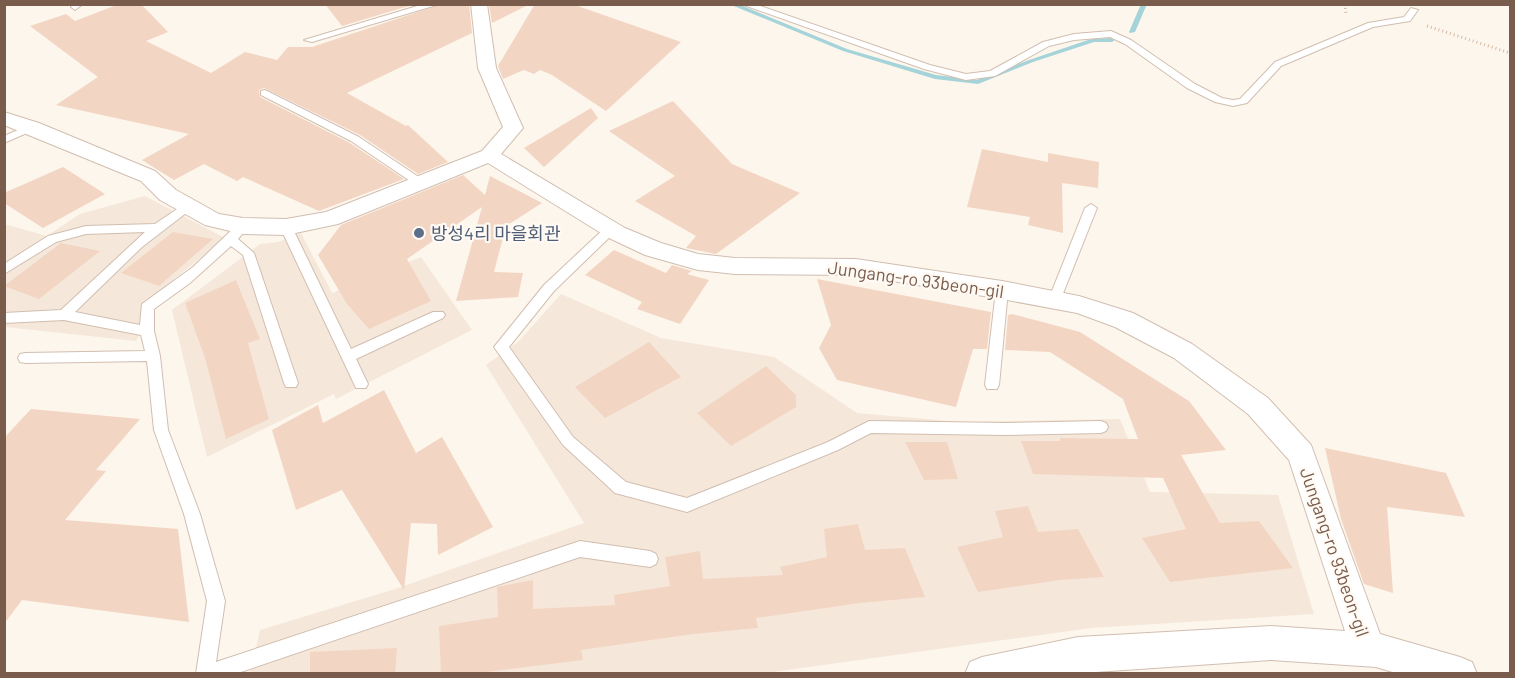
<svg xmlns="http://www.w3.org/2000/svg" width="1515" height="678" font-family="Barlow,'Noto Sans KR',sans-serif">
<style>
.residential{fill:#f5e8da}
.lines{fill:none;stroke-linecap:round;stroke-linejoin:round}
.stream{fill:#a5d3da;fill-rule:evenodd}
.building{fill:#f3d5c3}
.service-casing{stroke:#d1beb0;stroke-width:2}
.minor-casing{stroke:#d1beb0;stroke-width:2}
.path{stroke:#d9b8a5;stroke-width:3;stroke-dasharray:1 3;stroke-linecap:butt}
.service{fill:#fff;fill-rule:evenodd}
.minor{fill:#fff;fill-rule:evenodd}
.service-dot{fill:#5c6f8a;stroke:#fffaf3;stroke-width:2}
.labels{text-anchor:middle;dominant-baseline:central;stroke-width:4.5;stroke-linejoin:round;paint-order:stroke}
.service-label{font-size:18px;fill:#4e5e75;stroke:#fffaf3;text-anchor:start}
.street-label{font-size:18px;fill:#7a5c4d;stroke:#fffaf3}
</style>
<rect width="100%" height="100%" fill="#fdf6ec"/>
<g class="residential">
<polygon points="145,196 225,238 168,284 136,341 5,327 4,224 47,236 80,214"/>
<polygon points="301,233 332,293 421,257 472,330 336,399 334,394 207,457 172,310 260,244 278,242"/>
<polygon points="561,294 661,338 774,357 857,413 960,422 1120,419 1150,492 1278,495 1314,614 1091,628 759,674 250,674 260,630 392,590 584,523 486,365 518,342"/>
</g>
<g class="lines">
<g class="stream">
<polygon points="729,4 738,4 847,49 936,75 977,80 1029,60 1091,39 1112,38 1115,40 1112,42 1094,42 1033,62 978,84 935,79 843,51"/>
<polygon points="1141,4 1147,4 1135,32 1130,33 1129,32"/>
</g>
</g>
<g class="building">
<polygon points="119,4 141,4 168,32 146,41 211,73 245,52 277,60 288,47 312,47 442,4 469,4 472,33 347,93 406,126 408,125 448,162 418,174 360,135 264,88 259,90 260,97 350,143 404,179 319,211 243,177 237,181 204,164 174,180 142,160 189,134 56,105 98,77 30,26 66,14 75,21"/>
<polygon points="325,4 415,4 342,26"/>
<polygon points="489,4 530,4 492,23"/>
<polygon points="535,4 572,4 681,42 606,111 552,75 540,70 534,74 524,70 503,79 498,66"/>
<polygon points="673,101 732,164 800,193 716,254 686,248 696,236 635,201 675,176 609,131"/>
<polygon points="591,108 598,118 544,167 524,148"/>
<polygon points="982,149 1048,162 1048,153 1099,162 1098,188 1062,183 1063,233 1028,225 1030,217 967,207"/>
<polygon points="63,167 105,194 43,228 4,203 4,193"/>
<polygon points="463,175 485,195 490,176 542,203 506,226 494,272 523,273 518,297 456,301 482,207 407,259 431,301 369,329 347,304 318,255 341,225"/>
<polygon points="173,232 213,239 159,286 121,273"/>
<polygon points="61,243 100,251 39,299 4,286"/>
<polygon points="614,250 666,273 672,265 692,271 687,274 709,280 680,324 637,309 642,302 585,275"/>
<polygon points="817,279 991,312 987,349 973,349 956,407 837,380 819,348 831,325"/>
<polygon points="236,280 260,339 248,343 269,419 226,439 205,358 185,303"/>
<polygon points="1012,314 1080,332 1189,401 1226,450 1181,455 1220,523 1259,521 1293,568 1170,582 1142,538 1186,529 1163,478 1033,474 1021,441 1060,441 1060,438 1138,439 1123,399 1050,352 1005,350 1008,315"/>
<polygon points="649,342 681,377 605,418 575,387"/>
<polygon points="766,366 796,395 796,407 731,446 697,413"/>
<polygon points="384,390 416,453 442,437 493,527 438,555 437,524 411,523 404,590 342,490 296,510 272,430 318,405 323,423"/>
<polygon points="31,409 140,419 96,470 106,471 65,520 178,529 189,622 22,600 4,624 4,438"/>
<polygon points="905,442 947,442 958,479 924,480"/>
<polygon points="1325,448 1446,473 1465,517 1387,507 1393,593 1364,584 1341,519"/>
<polygon points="1028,506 1038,532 1078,529 1104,577 1060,580 978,592 957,547 1003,537 995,511"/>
<polygon points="858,524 865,550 905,548 925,597 860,603 756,618 758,628 693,634 581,650 583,660 470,674 441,674 439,626 498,617 497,587 533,580 533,609 615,605 614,595 670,586 665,557 700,551 703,579 783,575 780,567 827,557 824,529"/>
<polygon points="397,648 395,674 310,674 310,652"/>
</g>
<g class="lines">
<g class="service-casing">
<g id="service">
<polygon points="73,4 83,4 75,10 71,7"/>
<polygon points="424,4 440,4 312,42 304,40"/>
<polygon points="741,4 755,4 930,65 966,74 990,71 1043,42 1074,34 1111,31 1131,40 1195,84 1222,98 1233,100 1240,99 1275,62 1368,23 1404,17 1411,8 1418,10 1410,21 1373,27 1281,66 1247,103 1233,106 1215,102 1187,88 1125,44 1110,37 1074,40 1049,46 995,76 966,80 924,69"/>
<polygon points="265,90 359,137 426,182 424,185 416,185 351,141 261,95 261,91"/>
<polygon points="32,124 37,127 36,129 4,143 4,136"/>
<polygon points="186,203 190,204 192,207 190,210 142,247 75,312 140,325 142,304 193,267 239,223 247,223 249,226 238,239 254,253 298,383 296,387 286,387 284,383 243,255 231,246 190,283 154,309 154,331 160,356 168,430 200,514 225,601 216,662 580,541 650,551 656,554 658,559 656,564 650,567 580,557 235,674 196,674 207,601 184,514 154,430 147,361 25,363 20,362 18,358 20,354 25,353 145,351 141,335 64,320 4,323 4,313 61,310 145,232 86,234 56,242 4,274 4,264 48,236 86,226 155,224"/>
<polygon points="1091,204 1097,208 1060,301 1054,306 1049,304 1048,301 1085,208"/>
<polygon points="286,223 292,227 351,349 433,312 443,312 445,315 443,318 356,359 368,384 366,388 356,388 280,227"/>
<polygon points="611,225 617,229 615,232 554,291 509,347 573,437 626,482 687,498 828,442 869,421 1006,423 1101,421 1106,423 1108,427 1106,431 1101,433 1006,435 871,433 838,450 687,512 615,493 563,445 494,347 544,285 607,226"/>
<polygon points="1002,285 1008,290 999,385 997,389 987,389 985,385 996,290"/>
</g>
</g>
<g class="minor-casing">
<polygon id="minor" points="471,4 487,4 496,68 523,128 501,154 625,228 661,243 698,254 735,258 856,259 1002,281 1079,296 1133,313 1192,344 1268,398 1311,445 1380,634 1460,657 1472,662 1477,674 1399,674 1376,667 1271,660 1066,674 965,674 970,662 982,657 1078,637 1271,626 1345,631 1289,460 1248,414 1174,358 1115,327 1077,313 1002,299 856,275 735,274 698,270 645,255 609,238 488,163 338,224 286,235 243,234 205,225 160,200 141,181 4,125 4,112 39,123 155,171 176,190 219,214 243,218 286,219 326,212 482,151 503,127 478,68"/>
</g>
<g class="path">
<polyline points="1345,4 1346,15"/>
<polyline points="1427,26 1510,53"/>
</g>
<use href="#service" class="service"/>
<use href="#minor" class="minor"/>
</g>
<circle class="service-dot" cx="419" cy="233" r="6"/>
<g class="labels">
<g class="service-label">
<text x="431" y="233">방성4리 마을회관</text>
</g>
<g class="street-label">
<text transform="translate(916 279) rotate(8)">Jungang-ro 93beon-gil</text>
<text transform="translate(1335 552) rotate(71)">Jungang-ro 93beon-gil</text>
</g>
</g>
<rect width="1515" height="678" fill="none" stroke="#7a5c4d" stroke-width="12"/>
</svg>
